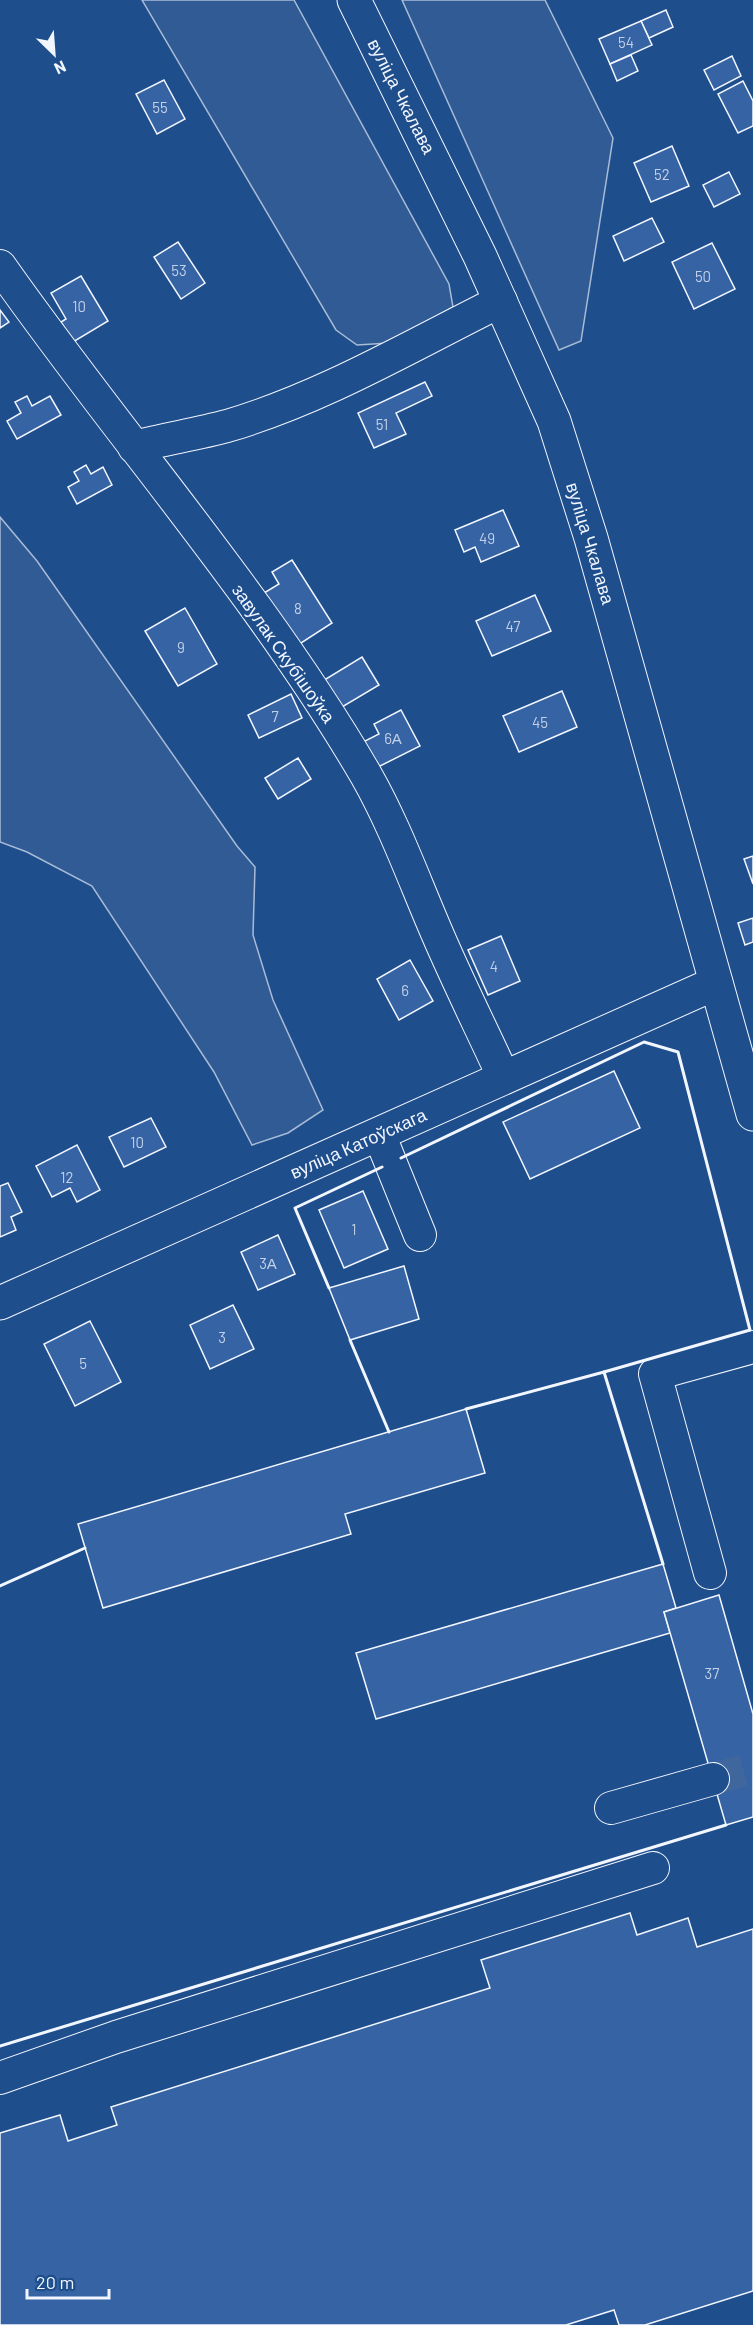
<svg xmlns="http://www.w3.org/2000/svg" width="753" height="2325" font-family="Barlow,sans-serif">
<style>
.built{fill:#305b95;stroke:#a8bbd7;stroke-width:1.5}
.building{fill:#3563a3;stroke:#f2f6ff;stroke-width:1.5}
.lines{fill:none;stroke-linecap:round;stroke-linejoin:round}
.minor-tunnel{stroke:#3f679d;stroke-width:32;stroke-dasharray:32 16;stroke-linecap:butt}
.minor-casing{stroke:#f2f6ff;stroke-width:34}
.major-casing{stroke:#f2f6ff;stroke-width:35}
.highway-casing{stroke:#f2f6ff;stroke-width:35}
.minor{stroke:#1f4e8c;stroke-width:32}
.major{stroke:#1f4e8c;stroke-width:33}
.highway{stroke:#1f4e8c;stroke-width:33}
.wall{stroke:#f2f6ff;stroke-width:3}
.labels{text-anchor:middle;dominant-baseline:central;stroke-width:4.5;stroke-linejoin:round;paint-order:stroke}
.number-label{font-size:15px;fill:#c3d1e8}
.street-label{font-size:18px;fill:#f2f6ff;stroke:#1f4e8c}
</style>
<rect width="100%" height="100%" fill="#1f4e8c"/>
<g class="built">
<polygon points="142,0 294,0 449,284 453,307 389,343 357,345 336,330"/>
<polygon points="402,0 545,0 613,138 581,341 559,350"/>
<polygon points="0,517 37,561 237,846 255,867 253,935 273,1000 323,1110 288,1133 252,1145 214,1072 92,886 27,852 0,842"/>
</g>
<g class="building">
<polygon points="666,10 673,27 649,38 641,21"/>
<polygon points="641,21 652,45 610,64 599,39"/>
<polygon points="631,55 638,71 617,81 610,64"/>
<polygon points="732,56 741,76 714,90 704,70"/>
<polygon points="164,80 185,119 157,134 136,94"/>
<polygon points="743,81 753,101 753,126 738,133 718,94"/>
<polygon points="672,146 689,186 651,202 634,163"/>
<polygon points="729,172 740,194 714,207 703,185"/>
<polygon points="652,218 664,242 624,261 613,236"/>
<polygon points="178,242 205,283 181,299 154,257"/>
<polygon points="712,243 735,289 694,309 672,262"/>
<polygon points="81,276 108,321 73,342 61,322 66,319 51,293"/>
<polygon points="0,310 9,322 0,328"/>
<polygon points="425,382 432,396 396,413 406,434 374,448 358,413"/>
<polygon points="27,396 32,406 50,396 61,415 17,439 7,421 21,413 15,402"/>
<polygon points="86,465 91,474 103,467 112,485 77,504 68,487 79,481 74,472"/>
<polygon points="503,510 519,546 481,562 475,547 464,552 455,530"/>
<polygon points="292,560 332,623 298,645 264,593 279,584 272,572"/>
<polygon points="535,595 551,631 492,656 476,621"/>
<polygon points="185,608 217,664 178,686 145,631"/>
<polygon points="362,657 379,685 337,710 321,682"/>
<polygon points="562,691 577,727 519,752 503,716"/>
<polygon points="291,694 302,718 259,738 248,715"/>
<polygon points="401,710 420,746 376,768 363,742 379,734 374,724"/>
<polygon points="298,758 311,779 278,799 265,778"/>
<polygon points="753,856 753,884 744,859"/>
<polygon points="753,918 753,942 745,945 738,923"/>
<polygon points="501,936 520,981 488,995 468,950"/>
<polygon points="410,960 433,1001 399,1020 377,979"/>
<polygon points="614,1071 640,1128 530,1179 503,1122"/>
<polygon points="151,1118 166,1147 124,1167 109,1137"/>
<polygon points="77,1145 100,1190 77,1202 70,1188 52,1197 36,1166"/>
<polygon points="8,1183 22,1212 11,1217 16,1230 0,1237 0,1186"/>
<polygon points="363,1191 388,1249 344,1268 319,1210"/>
<polygon points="278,1235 295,1274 258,1290 241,1252"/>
<polygon points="404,1266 419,1319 350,1340 329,1288"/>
<polygon points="233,1305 254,1349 210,1369 190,1325"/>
<polygon points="90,1321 121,1382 75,1406 44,1344"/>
<polygon points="466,1409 485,1473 345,1514 351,1534 103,1608 78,1524"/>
<polygon points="663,1564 676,1608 664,1612 670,1633 376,1719 356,1653"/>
<polygon points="719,1595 753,1714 753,1817 726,1825 664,1612"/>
<polygon points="630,1913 637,1935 688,1918 697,1947 753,1929 753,2291 645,2325 619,2325 614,2310 566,2325 0,2325 0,2133 60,2115 68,2141 117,2125 111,2107 490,1988 481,1960"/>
</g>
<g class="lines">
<polyline class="minor-tunnel" points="713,1779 753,1768"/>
<g class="minor-casing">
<g id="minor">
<path d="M0 266C120 437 261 595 366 775 395 826 414 880 437 933 458 982 482 1030 504 1078"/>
<path d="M134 447C165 439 197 434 227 426 323 398 412 345 501 301"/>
<polyline points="379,1134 420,1235"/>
<polyline points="710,1573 655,1374 753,1347"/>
<polyline points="611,1808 713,1779"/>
<polyline points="0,2078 116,2037 653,1868"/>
</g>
</g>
<g class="major-casing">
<polyline id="major" points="0,1303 716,983"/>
</g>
<g class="highway-casing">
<polyline id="highway" points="354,0 480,256 554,421 591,538 753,1114"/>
</g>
<use href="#minor" class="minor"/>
<use href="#major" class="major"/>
<use href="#highway" class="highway"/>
<g class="wall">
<polyline points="401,1158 644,1042 678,1052 750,1330 604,1372"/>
<polyline points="329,1288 295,1208 382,1167"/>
<polyline points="350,1340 389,1432"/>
<polyline points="466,1409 604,1372 663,1564"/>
<polyline points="0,1586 85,1548"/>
<polyline points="0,2046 726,1825"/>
</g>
</g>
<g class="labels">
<g class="number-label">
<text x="626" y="42">54</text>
<text x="160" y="107">55</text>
<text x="662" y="174">52</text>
<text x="179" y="270">53</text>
<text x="703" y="276">50</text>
<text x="79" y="306">10</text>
<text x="382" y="424">51</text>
<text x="487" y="538">49</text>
<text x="298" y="608">8</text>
<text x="513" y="626">47</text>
<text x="181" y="647">9</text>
<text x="275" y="716">7</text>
<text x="540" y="722">45</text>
<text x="393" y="738">6А</text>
<text x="494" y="966">4</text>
<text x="405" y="990">6</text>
<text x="137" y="1142">10</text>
<text x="67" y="1177">12</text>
<text x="354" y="1229">1</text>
<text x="268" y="1263">3А</text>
<text x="222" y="1337">3</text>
<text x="83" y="1363">5</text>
<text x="712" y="1673">37</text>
</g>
<g class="street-label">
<text transform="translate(402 96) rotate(63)">вуліца Чкалава</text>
<text transform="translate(591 543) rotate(73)">вуліца Чкалава</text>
<text transform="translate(284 653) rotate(55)">завулак Скубішоўка</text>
<text transform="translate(358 1143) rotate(-24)">вуліца Катоўскага</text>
</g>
</g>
<g transform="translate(54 54) rotate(155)" stroke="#1f4e8c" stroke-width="4.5" paint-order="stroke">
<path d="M0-4.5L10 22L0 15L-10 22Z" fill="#f2f6ff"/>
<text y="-9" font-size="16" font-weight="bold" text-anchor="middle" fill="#f2f6ff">N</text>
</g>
<path d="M27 2289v9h82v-9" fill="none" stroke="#f2f6ff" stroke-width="3"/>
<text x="36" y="2289" font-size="18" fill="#f2f6ff" stroke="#1f4e8c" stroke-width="4.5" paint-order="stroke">20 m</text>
</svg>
